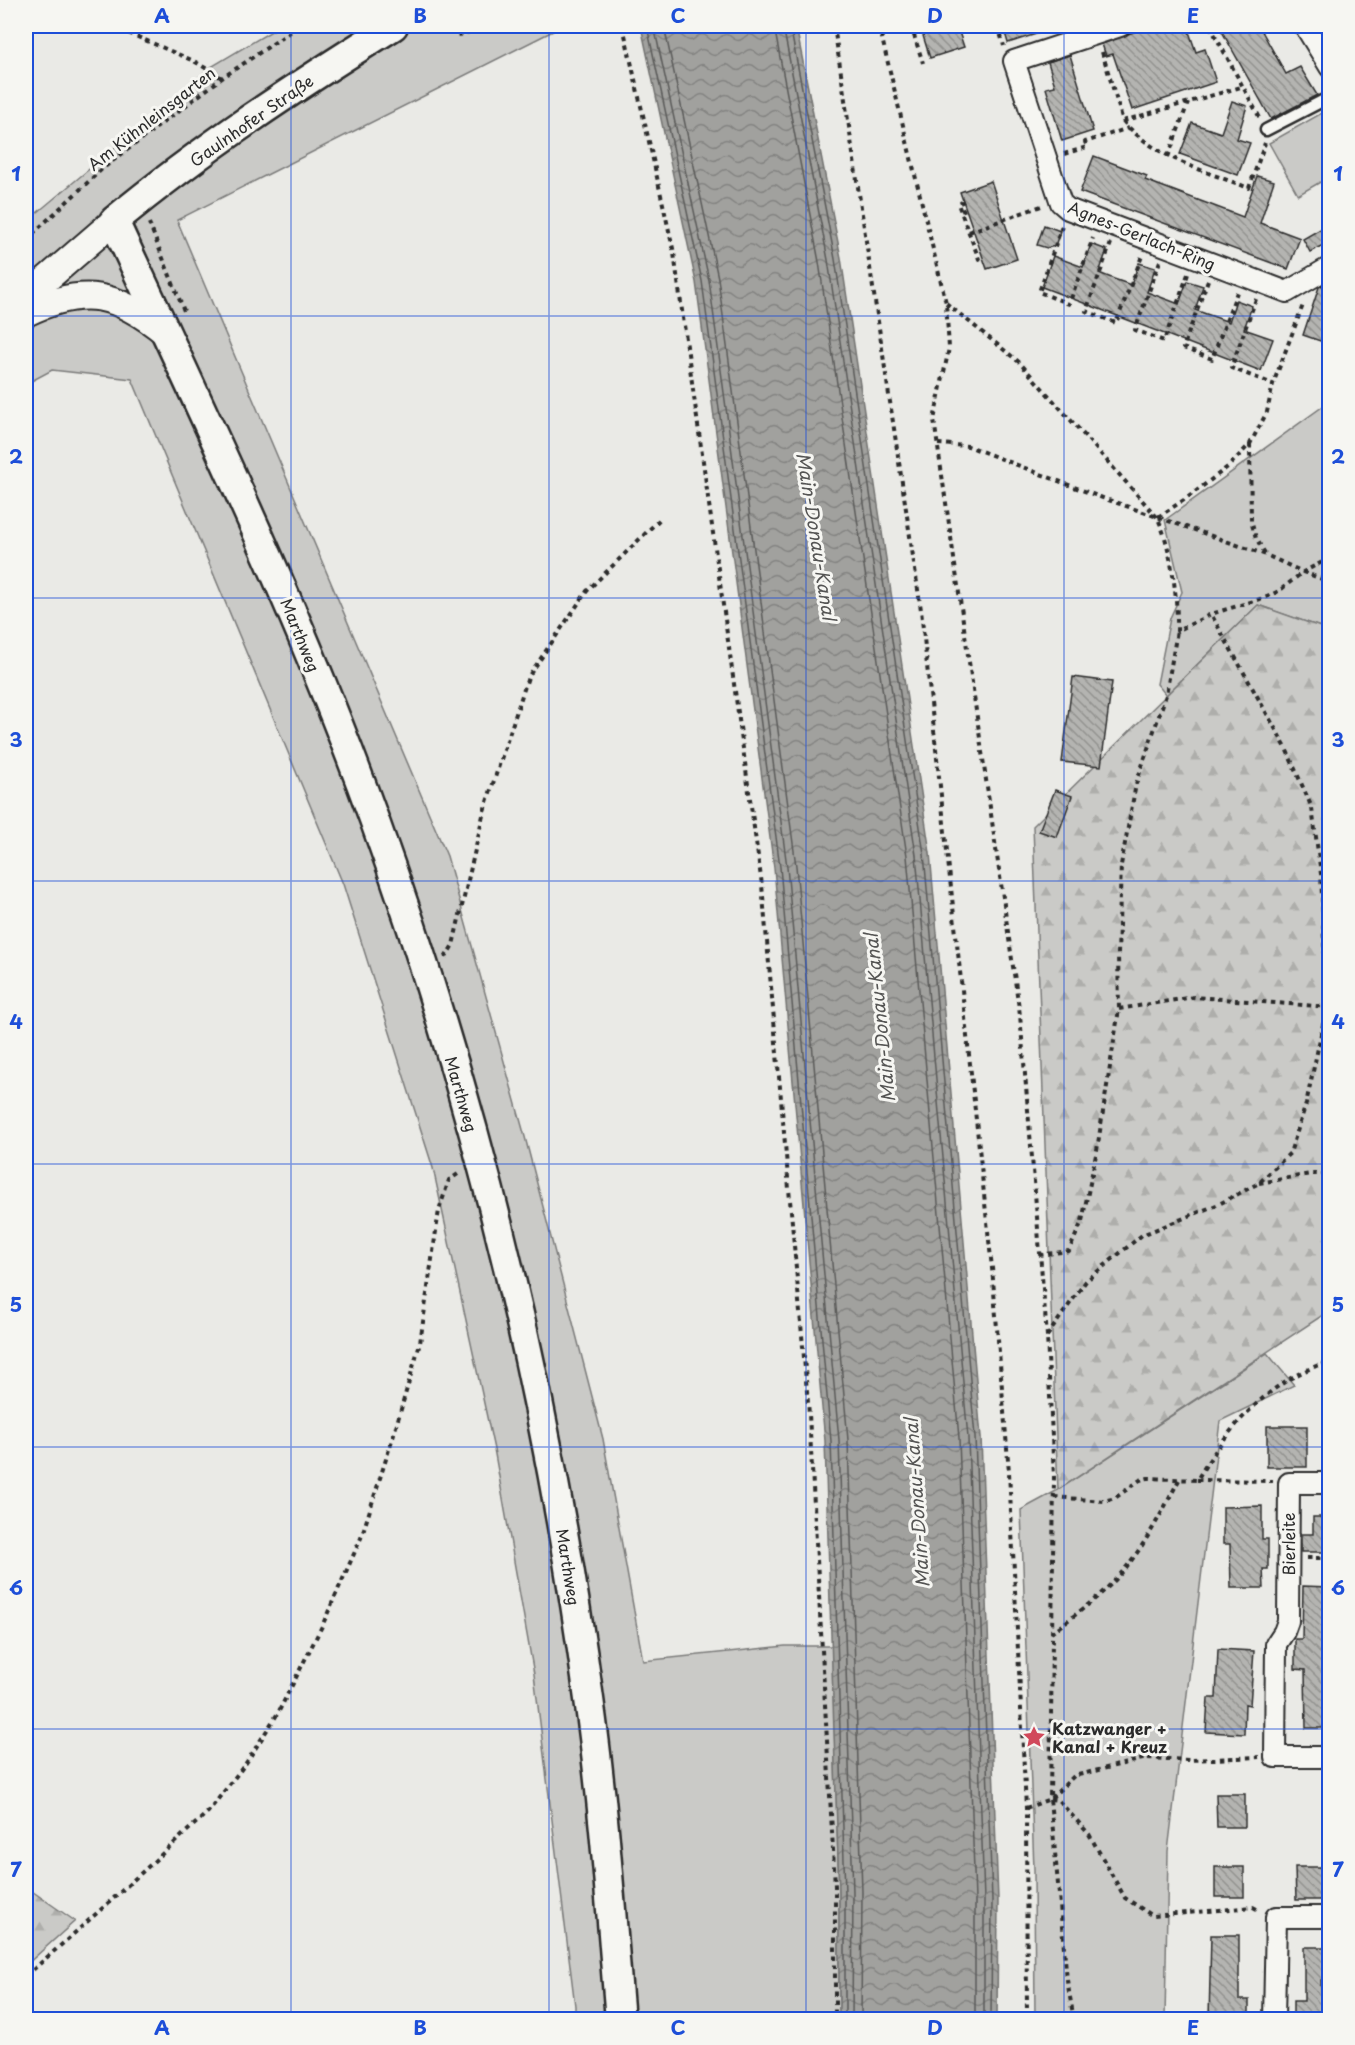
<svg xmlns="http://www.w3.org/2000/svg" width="1355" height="2045" font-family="'Playpen Sans',sans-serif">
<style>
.green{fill:#cacac7;stroke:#7a7a79;stroke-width:1.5}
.forest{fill:url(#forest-firs);stroke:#7a7a79;stroke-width:1.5}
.water{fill:url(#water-waves);stroke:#727270;stroke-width:1.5}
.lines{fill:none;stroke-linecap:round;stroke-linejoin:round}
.shore{stroke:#5a5a59;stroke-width:1.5}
.building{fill:url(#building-back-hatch);stroke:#2b2b2b;stroke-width:1.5}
.service-casing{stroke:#2b2b2b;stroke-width:15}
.minor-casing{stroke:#2b2b2b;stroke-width:24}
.tertiary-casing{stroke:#2b2b2b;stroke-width:30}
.secondary-casing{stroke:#2b2b2b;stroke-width:33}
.path{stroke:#2b2b2b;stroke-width:4;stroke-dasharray:4.5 4.5;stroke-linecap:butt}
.service{stroke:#f6f6f2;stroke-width:10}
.minor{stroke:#f6f6f2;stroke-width:20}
.tertiary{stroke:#f6f6f2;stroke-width:26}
.secondary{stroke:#f6f6f2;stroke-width:28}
.grid{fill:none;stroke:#1d4ed8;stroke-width:1.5;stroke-opacity:0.55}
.labels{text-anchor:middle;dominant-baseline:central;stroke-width:6;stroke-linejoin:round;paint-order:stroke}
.street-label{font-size:16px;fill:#2b2b2b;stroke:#f6f6f2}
.poi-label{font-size:16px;font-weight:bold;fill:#2b2b2b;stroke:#f6f6f2;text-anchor:start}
.water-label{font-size:18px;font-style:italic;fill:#545453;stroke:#f6f6f2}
.neatline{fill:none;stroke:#1d4ed8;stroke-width:2}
.grid-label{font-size:20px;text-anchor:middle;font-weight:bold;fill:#1d4ed8}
</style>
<defs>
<pattern id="forest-firs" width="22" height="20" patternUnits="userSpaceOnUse" patternTransform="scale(1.5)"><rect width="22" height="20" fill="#cacac7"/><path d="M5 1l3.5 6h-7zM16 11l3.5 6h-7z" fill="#aeaeab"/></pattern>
<pattern id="water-waves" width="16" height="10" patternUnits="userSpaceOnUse" patternTransform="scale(1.5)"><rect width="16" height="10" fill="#a1a19e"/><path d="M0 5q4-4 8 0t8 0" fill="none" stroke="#838381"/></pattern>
<pattern id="building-back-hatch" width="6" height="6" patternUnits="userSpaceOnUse" patternTransform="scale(1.5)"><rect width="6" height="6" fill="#b4b4b1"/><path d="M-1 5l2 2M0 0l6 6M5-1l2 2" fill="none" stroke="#939390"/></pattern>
</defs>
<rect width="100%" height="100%" fill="#eaeae6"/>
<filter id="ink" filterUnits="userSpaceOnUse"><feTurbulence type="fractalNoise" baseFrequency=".0167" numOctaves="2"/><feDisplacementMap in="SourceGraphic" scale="12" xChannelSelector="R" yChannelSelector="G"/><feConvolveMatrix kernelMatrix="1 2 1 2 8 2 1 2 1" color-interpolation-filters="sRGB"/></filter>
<g filter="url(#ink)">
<g class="green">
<polygon points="280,26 563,26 177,220 447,856 525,1137 603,1439 643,1661 785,1646 832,1646 839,1893 839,2019 575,2019 575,2006 534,1674 495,1454 433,1168 343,884 132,379 52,370 26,384 26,222 211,67"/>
<polygon points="1329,109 1329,177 1298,195 1269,143"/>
<polygon points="1329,402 1329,630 1258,605 1166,695 1157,684 1170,618 1182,592 1165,520"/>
<polygon points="1267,1353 1294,1385 1220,1421 1168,1851 1165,2019 1035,2019 1034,1869 1021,1510 1058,1490"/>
</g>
<g class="forest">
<polygon points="1258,605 1329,630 1329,1311 1058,1490 1033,826"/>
<polygon points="26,1887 75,1921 26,1965"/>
</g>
<polygon class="water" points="641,26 796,26 841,258 930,853 981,1437 998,1900 997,2019 839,2019 839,1893 825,1441 774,868 696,282"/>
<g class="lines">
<g class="shore">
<polyline points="647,26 702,281 780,867 831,1441 845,1893 845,2020"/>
<polyline points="654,26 709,280 787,867 839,1440 853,1893 852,2020"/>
<polyline points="664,26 718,278 796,866 848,1440 862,1892 861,2020"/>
<polyline points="774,26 819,262 907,856 959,1438 975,1900 975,2020"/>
<polyline points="783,26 828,260 916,855 968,1438 984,1900 984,2020"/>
<polyline points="790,26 835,259 924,854 975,1437 992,1900 991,2020"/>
</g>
</g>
<g class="building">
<polygon points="920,26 957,26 964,47 930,58"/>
<polygon points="1003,26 1052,26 1052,29 1008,43"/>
<polygon points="1149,26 1187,26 1196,52 1205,49 1216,82 1132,110 1113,54 1106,56 1102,44"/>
<polygon points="1219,26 1259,26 1286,74 1300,67 1317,95 1271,119"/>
<polygon points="1070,55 1093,131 1062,141 1046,88 1055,86 1048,62"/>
<polygon points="1232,101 1247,106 1237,139 1250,143 1238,175 1180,154 1192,123 1221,133"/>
<polygon points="1094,156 1147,176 1145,180 1243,217 1257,176 1274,181 1260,223 1300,238 1288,269 1080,192"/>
<polygon points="991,181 1017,259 987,269 960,192"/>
<polygon points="1329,224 1329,242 1310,252 1303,239"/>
<polygon points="1044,225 1060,231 1055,246 1047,248 1037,245"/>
<polygon points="1091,244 1107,250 1099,273 1114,279 1131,285 1139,263 1155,268 1147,292 1179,304 1187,281 1203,286 1195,310 1229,322 1236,300 1252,306 1244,329 1273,339 1261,371 1042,287 1053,256 1083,267"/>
<polygon points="1329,281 1329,344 1303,335 1319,287"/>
<polygon points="1073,677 1112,682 1101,766 1062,762"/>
<polygon points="1055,790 1072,796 1057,837 1039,831"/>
<rect x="1267" y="1426" width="40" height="41"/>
<polygon points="1262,1506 1262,1539 1268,1539 1268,1569 1263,1569 1264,1588 1231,1588 1230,1544 1223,1544 1223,1507"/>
<polygon points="1313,1517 1329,1517 1329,1552 1301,1552 1301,1534 1313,1534"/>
<polygon points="1303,1586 1329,1587 1329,1728 1306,1728 1305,1670 1295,1669 1295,1639 1302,1639"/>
<polygon points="1218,1649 1254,1651 1250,1705 1245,1704 1244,1734 1206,1732 1208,1698 1216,1698"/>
<polygon points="1216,1794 1245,1794 1245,1827 1217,1827"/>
<rect x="1215" y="1867" width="29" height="30"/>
<polygon points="1295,1867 1324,1867 1324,1900 1296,1900"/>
<polygon points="1211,1935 1239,1935 1239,2000 1249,2000 1249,2019 1209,2019"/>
<polygon points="1304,1947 1329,1947 1329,1980 1321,1980 1322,2019 1293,2019 1293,2001 1304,2001"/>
</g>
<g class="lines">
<g class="service-casing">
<polyline id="service" points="1266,130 1330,97"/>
</g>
<g class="minor-casing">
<g id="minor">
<polyline points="1120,26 1014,61 1061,203 1068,209 1287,292 1330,267"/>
<polyline points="1305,26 1330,67"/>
<polyline points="1330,1483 1289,1483 1288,1621 1284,1632 1276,1644 1275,1757 1330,1757"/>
<polyline points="1274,2020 1276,1917 1330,1917"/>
</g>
</g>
<g class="tertiary-casing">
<g id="tertiary">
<polyline points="26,297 114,221"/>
<path d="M26 313C84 285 117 293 166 333"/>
</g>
</g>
<g class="secondary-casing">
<path id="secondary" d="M393 26C297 86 202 148 114 221 205 418 300 614 374 819 477 1104 548 1399 589 1699 604 1806 611 1913 620 2020"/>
</g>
<g class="path">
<polyline points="112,26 194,61 222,78"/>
<polyline points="463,26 459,31 459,35 490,26"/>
<polyline points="623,26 674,253 762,885 809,1414 835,1886 835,2020"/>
<polyline points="834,26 921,610 992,1268 1009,1472 1026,1808 1027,2020"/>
<polyline points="879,26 946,303 949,348 934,420 1020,1015 1047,1336 1054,1477 1050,1799 1067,1980 1074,2020"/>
<polyline points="911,26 923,63"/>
<polyline points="998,26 1004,46"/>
<polyline points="1210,26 1261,120"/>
<path d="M1102 52 1123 121C1155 158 1205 171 1249 188L1265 143"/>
<polyline points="1123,121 1241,87"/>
<polyline points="1064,154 1087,147 1085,142 1129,128"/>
<polyline points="1168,157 1188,103"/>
<polyline points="964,201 958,204 979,259 983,257"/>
<polyline points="961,211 966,209"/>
<polyline points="149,223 184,311"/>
<polyline points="1062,226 1039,292 1069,304 1093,238"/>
<polyline points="969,232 1044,205"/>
<polyline points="26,240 102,169 222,78 299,26"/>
<polyline points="1111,243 1086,311 1116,323 1142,256"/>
<polyline points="1160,261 1135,330 1164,341 1188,274"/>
<polyline points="1208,280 1183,348 1212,359 1237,292"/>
<polyline points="1256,299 1231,368 1273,384"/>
<path d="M946 303 1019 362 1157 517C1171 544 1178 600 1177 631L1211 614 1267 597 1279 591 1303 572 1330 582"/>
<polyline points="938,444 968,446 1100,497 1266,555 1303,572 1330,558"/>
<polyline points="1250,444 1251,521 1256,538 1266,555"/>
<polyline points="1158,517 1187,498 1229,466 1250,444 1267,412 1273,384 1303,305"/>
<polyline points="445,958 453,945 484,811 528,677 587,591 662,517"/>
<polyline points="1119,1009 1194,997 1330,1007"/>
<polyline points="1259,1183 1311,1174 1330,1174"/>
<polyline points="1039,1255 1069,1251 1082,1221 1097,1150 1119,1009 1118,954 1121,865 1136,784 1166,695 1177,631"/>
<polyline points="1047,1336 1086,1281 1142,1235 1219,1204 1259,1183 1290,1153 1306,1104 1327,1006 1321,874 1312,808 1285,746 1211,614"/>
<polyline points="1197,1480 1273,1481"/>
<path d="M1054 1497 1104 1501 1115 1498 1140 1480 1148 1478 1197 1480C1219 1441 1252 1401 1291 1378 1303 1371 1317 1366 1330 1360"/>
<polyline points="1307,1558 1330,1558"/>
<path d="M1051 1633C1079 1612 1110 1590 1131 1561 1150 1536 1164 1508 1179 1480"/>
<polyline points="1050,1799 1058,1800 1089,1834 1125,1898 1153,1916 1253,1907 1259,1910"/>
<polyline points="1026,1808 1050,1799 1074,1776 1147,1758 1190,1760 1259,1757"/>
<polyline points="26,1976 105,1906 208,1812 246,1763 278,1713 322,1626 361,1538 393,1437 420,1343 439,1210 449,1180 461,1172"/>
</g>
<use href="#service" class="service"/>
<use href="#minor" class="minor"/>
<use href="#tertiary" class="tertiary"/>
<use href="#secondary" class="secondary"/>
</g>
</g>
<path class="grid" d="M291 26V2020M549 26V2020M806 26V2020M1064 26V2020M26 316H1330M26 598H1330M26 881H1330M26 1164H1330M26 1447H1330M26 1729H1330"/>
<defs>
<g id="sight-bare" transform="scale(1.8)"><path d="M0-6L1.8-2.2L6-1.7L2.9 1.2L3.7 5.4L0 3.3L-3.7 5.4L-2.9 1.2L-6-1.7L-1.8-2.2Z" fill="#d1495b" stroke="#f6f6f2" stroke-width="2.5" paint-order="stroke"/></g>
</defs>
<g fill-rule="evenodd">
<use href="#sight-bare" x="1034" y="1737"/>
</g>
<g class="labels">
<g class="street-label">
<text transform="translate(151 118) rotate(-38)">Am Kühnleinsgarten</text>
<text transform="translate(251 120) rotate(-35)">Gaulnhofer Straße</text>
<text transform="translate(1142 235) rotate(22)">Agnes-Gerlach-Ring</text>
<text transform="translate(301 635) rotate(68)">Marthweg</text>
<text transform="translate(462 1094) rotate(74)">Marthweg</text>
<text transform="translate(1288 1544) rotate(-90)">Bierleite</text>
<text transform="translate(569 1567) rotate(81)">Marthweg</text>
</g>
<g class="poi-label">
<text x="1052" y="1728">Katzwanger +<tspan x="1052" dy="18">Kanal + Kreuz</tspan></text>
</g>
<g class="water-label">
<text transform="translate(817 536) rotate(81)">Main-Donau-Kanal</text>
<text transform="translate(879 1018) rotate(-96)">Main-Donau-Kanal</text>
<text transform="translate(916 1503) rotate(-94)">Main-Donau-Kanal</text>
</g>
</g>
<rect width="1355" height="2045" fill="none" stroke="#f6f6f2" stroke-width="66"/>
<rect x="33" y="33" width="1289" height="1979" class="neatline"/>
<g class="grid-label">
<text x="162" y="23">A</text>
<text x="420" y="23">B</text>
<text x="678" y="23">C</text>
<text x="935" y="23">D</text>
<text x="1193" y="23">E</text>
<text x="16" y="181">1</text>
<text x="1338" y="181">1</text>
<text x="16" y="464">2</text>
<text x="1338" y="464">2</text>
<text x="16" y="747">3</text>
<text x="1338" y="747">3</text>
<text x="16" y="1029">4</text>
<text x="1338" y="1029">4</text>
<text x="16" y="1312">5</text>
<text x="1338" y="1312">5</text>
<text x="16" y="1595">6</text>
<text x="1338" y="1595">6</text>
<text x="16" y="1877">7</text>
<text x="1338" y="1877">7</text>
<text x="162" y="2035">A</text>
<text x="420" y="2035">B</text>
<text x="678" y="2035">C</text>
<text x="935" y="2035">D</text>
<text x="1193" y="2035">E</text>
</g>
</svg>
